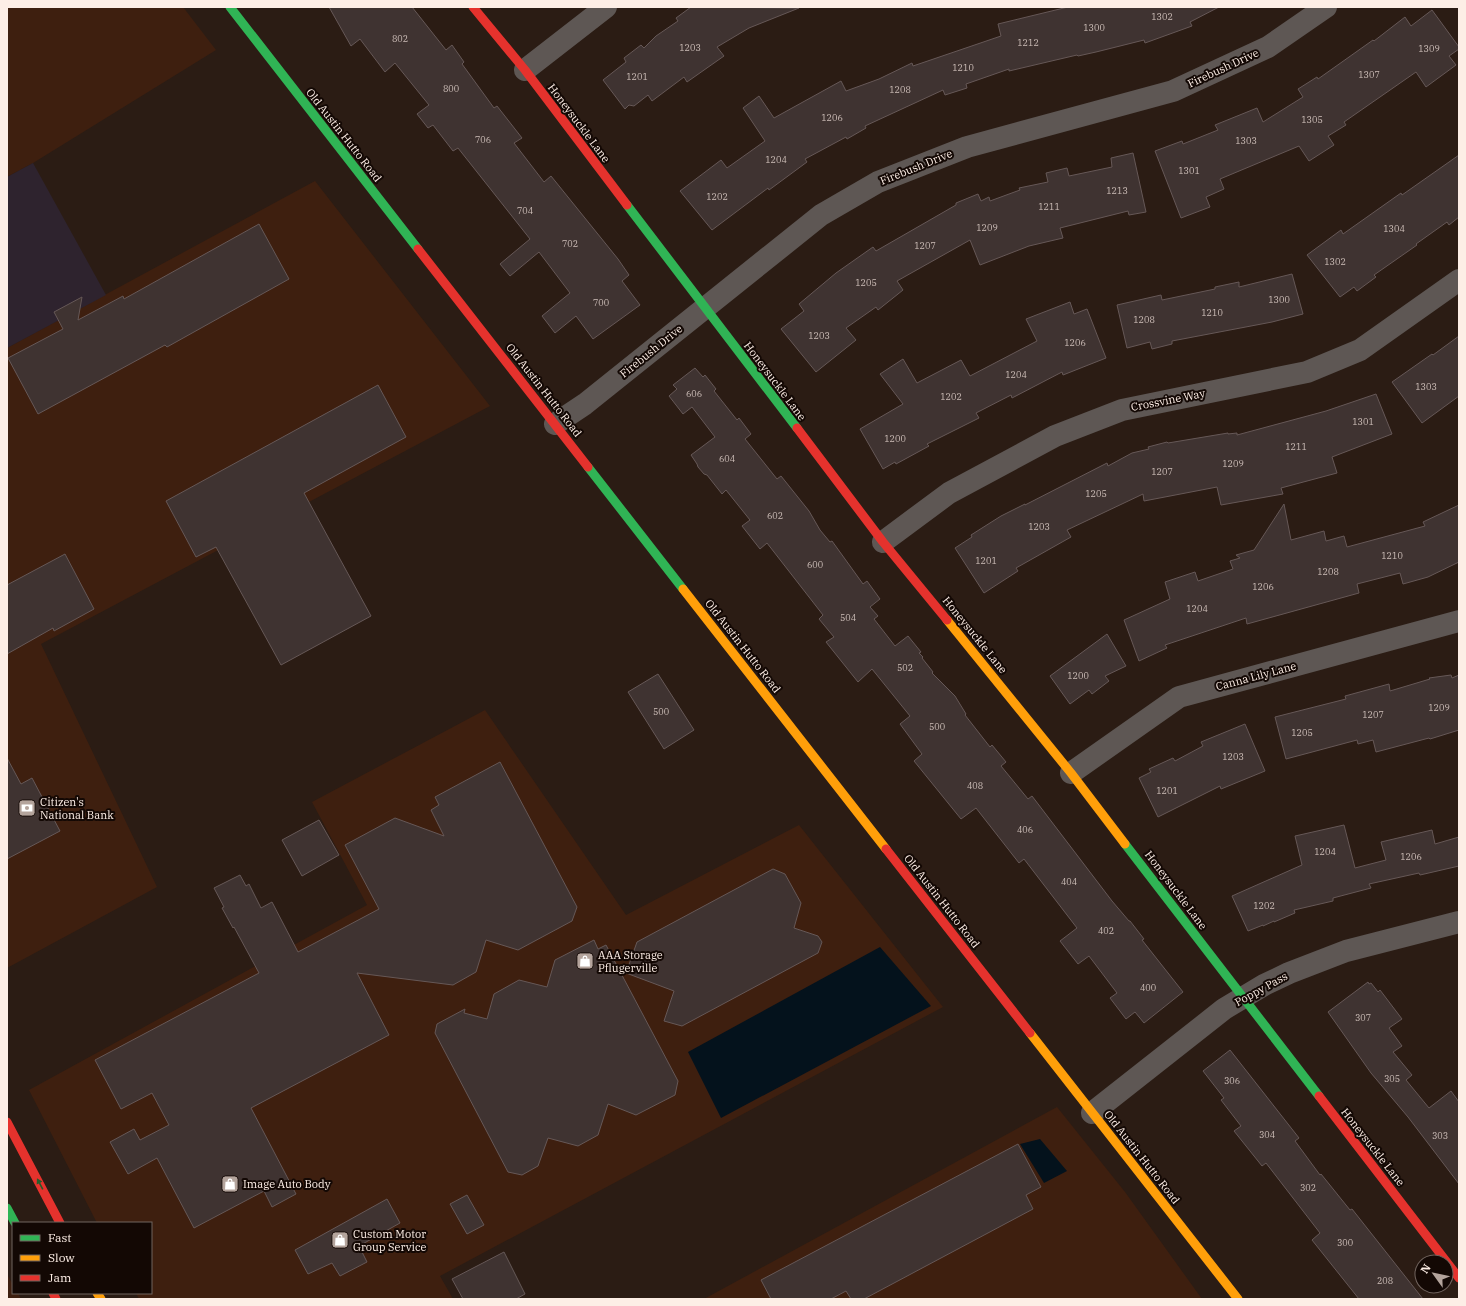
<svg xmlns="http://www.w3.org/2000/svg" width="1466" height="1306" font-family="'IBM Plex Serif',serif">
<style>
.built{fill:#3e1f0f}
.education{fill:#2e232e}
.water{fill:#04121c}
.building{fill:#3f3331;stroke:#665857}
.lines{fill:none;stroke-linecap:round;stroke-linejoin:round}
.street{stroke:#5e5754;stroke-width:22}
.fast{stroke:#30b455;stroke-width:9}
.slow{stroke:#ff9f0a;stroke-width:9}
.jam{stroke:#e5322d;stroke-width:9}
.oneway{fill:#225e2c}
.labels{text-anchor:middle;dominant-baseline:central;stroke-width:4;stroke-linejoin:round;paint-order:stroke}
.number-label{font-size:9px;fill:#cebfb9}
.street-label{font-size:11px;fill:#fdeee6;stroke:#130804}
.poi-label{font-size:11px;fill:#fdeee6;stroke:#130804;text-anchor:start}
</style>
<rect width="100%" height="100%" fill="#2b1c14"/>
<g class="built">
<polygon points="7,7 183,7 216,50 33,163 7,177"/>
<polygon points="315,181 490,406 41,644 157,887 7,968 7,348"/>
<polygon points="485,710 626,915 799,825 943,1007 440,1276 453,1299 139,1299 136,1293 151,1293 151,1223 97,1223 29,1090 367,905 312,802"/>
<polygon points="1057,1107 1125,1192 1202,1299 704,1299"/>
<polygon points="7,1274 13,1285 13,1293 18,1293 21,1299 7,1299"/>
</g>
<polygon class="education" points="33,163 106,295 7,348 7,177"/>
<g class="water">
<polygon points="880,947 931,1006 721,1118 688,1052"/>
<polygon points="1040,1139 1067,1171 1044,1183 1020,1144"/>
</g>
<g class="building">
<polygon points="329,7 412,7 446,50 452,45 464,62 462,64 494,108 497,106 522,138 514,143 544,182 551,176 618,259 629,275 622,281 640,305 593,339 576,316 555,333 542,316 570,293 539,252 510,276 500,264 530,239 458,148 453,151 433,125 428,128 417,114 429,105 395,63 385,72 360,39 351,46"/>
<polygon points="691,7 799,8 749,28 717,47 724,56 687,82 684,77 652,101 648,95 634,106 629,105 625,109 603,80 626,62 624,58 641,45 644,48 656,36 678,21 676,18"/>
<polygon points="1068,7 1219,7 1190,22 1192,26 1145,43 1144,40 1096,52 1078,56 1077,55 1009,71 1009,69 966,84 967,88 945,95 943,90 865,126 866,128 847,139 846,137 805,159 807,162 769,190 768,188 712,230 680,191 721,160 727,168 765,141 743,108 759,96 774,118 841,81 846,91 879,79 912,63 913,66 1001,36 998,24"/>
<polygon points="1432,10 1459,47 1459,49 1449,56 1456,65 1426,87 1416,72 1344,122 1346,125 1328,136 1334,145 1309,161 1299,146 1220,179 1224,189 1206,197 1210,207 1181,218 1155,151 1182,141 1183,144 1218,130 1215,125 1257,108 1263,122 1303,97 1298,89 1317,77 1318,79 1373,40 1374,41 1405,17 1411,26"/>
<polygon points="1133,153 1146,212 1129,215 1128,211 1060,228 1063,238 1029,246 980,265 970,240 897,281 903,290 878,310 876,307 846,328 856,340 816,372 781,329 804,311 799,304 836,273 873,247 876,251 956,205 956,203 978,194 981,201 989,197 990,201 1020,190 1019,188 1048,182 1046,173 1067,168 1069,176 1112,167 1111,158"/>
<polygon points="1459,155 1459,217 1449,225 1447,222 1416,244 1417,245 1374,275 1376,277 1357,291 1354,287 1340,297 1307,255 1341,230 1343,234 1401,193 1402,195"/>
<polygon points="259,224 289,279 167,347 165,345 38,414 8,358 63,329 54,312 82,297 78,320 123,296 124,299"/>
<polygon points="1292,274 1303,314 1272,322 1172,341 1172,344 1152,349 1150,342 1127,348 1117,305 1161,295 1162,300 1215,289 1215,287 1239,282 1239,287"/>
<polygon points="1070,302 1074,314 1087,309 1106,358 1063,375 1062,372 1012,398 1011,395 976,413 979,418 927,444 929,446 896,464 895,462 883,469 860,429 903,404 880,374 903,359 917,383 961,360 970,376 1037,341 1026,319"/>
<polygon points="1459,336 1459,396 1422,423 1392,382 1432,354 1433,355"/>
<polygon points="695,368 703,377 705,375 716,389 714,391 737,420 739,418 751,434 745,439 777,479 781,476 809,511 820,530 830,542 832,541 863,584 867,581 880,599 870,607 878,616 874,619 895,646 908,636 921,652 919,653 923,657 922,658 933,672 932,673 955,696 966,714 965,715 990,747 992,745 1006,762 1001,766 1028,799 1032,796 1112,901 1129,921 1130,921 1144,939 1142,940 1183,992 1144,1023 1135,1012 1126,1019 1110,998 1117,993 1089,956 1078,964 1060,941 1077,928 1024,859 1019,863 976,808 961,819 914,761 922,754 900,724 910,716 872,669 858,682 826,642 834,637 819,619 823,615 767,543 760,549 742,526 750,520 726,490 722,494 707,475 704,474 698,467 697,464 691,455 715,437 692,407 683,414 669,396 677,389 673,385"/>
<polygon points="378,385 406,437 304,493 371,616 281,665 216,547 196,557 166,501"/>
<polygon points="1376,394 1392,434 1332,457 1337,473 1281,488 1283,494 1221,505 1217,487 1144,501 1143,494 1067,530 1071,537 1016,568 1018,571 984,593 955,548 972,537 971,535 1001,516 1025,504 1025,505 1107,463 1108,466 1132,453 1149,449 1148,447 1167,442 1168,443 1228,433 1228,434 1237,433 1237,435 1326,411"/>
<polygon points="1284,504 1291,540 1324,531 1326,541 1344,536 1347,547 1425,526 1423,522 1459,505 1459,562 1428,577 1403,584 1400,573 1357,584 1359,593 1247,624 1246,618 1165,645 1167,648 1139,661 1124,620 1170,599 1165,582 1195,572 1198,581 1233,569 1230,561 1240,558 1236,555 1254,550"/>
<polygon points="65,554 94,609 54,631 53,628 7,654 7,585"/>
<polygon points="1107,634 1126,666 1105,676 1109,681 1092,694 1089,690 1070,704 1050,676"/>
<polygon points="658,674 694,730 664,749 628,692"/>
<polygon points="1451,675 1452,678 1459,675 1459,730 1430,739 1429,738 1376,752 1373,740 1358,744 1357,740 1286,759 1275,717 1346,699 1345,696 1389,684 1390,691 1430,679 1429,678"/>
<polygon points="1245,724 1265,771 1221,789 1220,786 1158,817 1139,778 1151,772 1149,769 1173,758 1175,761 1203,746 1201,742"/>
<polygon points="7,758 21,784 32,778 60,831 7,859"/>
<polygon points="500,762 577,907 572,921 518,950 486,940 476,972 453,985 357,973 389,1035 251,1108 296,1194 272,1207 264,1191 194,1228 157,1158 128,1174 110,1142 134,1129 140,1140 169,1125 152,1093 121,1109 95,1060 259,973 234,927 233,928 222,908 224,907 214,888 240,875 246,886 249,884 261,908 272,902 298,952 379,909 345,845 395,818 444,836 431,810 439,805 435,797"/>
<polygon points="319,820 339,855 302,876 282,840"/>
<polygon points="1344,825 1355,868 1386,860 1381,842 1432,830 1435,844 1459,837 1459,866 1420,875 1419,873 1369,884 1371,888 1333,898 1333,901 1294,910 1295,913 1274,922 1274,921 1263,926 1263,925 1248,931 1232,896 1302,865 1295,836"/>
<polygon points="773,869 785,874 801,903 794,928 818,936 822,942 818,953 682,1026 664,1021 674,991 626,973 637,942"/>
<polygon points="594,940 598,949 606,945 678,1081 675,1095 636,1115 608,1104 598,1135 578,1146 548,1138 538,1166 522,1175 508,1172 435,1033 437,1024 465,1009 464,1013 487,1019 494,994 519,980 547,987 555,960"/>
<polygon points="1368,982 1369,984 1371,983 1378,992 1380,990 1402,1019 1389,1028 1402,1046 1393,1052 1412,1075 1406,1080 1429,1108 1451,1091 1459,1102 1459,1184 1408,1117 1371,1073 1328,1012"/>
<polygon points="1230,1050 1299,1138 1295,1141 1320,1175 1321,1174 1350,1210 1352,1209 1423,1299 1359,1299 1312,1240 1320,1233 1266,1163 1262,1166 1234,1131 1241,1126 1221,1100 1224,1098 1203,1071"/>
<polygon points="1018,1144 1041,1187 1026,1195 1033,1209 864,1299 851,1299 846,1291 831,1299 771,1299 761,1280"/>
<polygon points="467,1195 484,1225 467,1234 450,1204"/>
<polygon points="387,1199 400,1223 359,1246 367,1262 340,1276 332,1263 308,1274 295,1250"/>
<polygon points="504,1252 525,1294 516,1299 463,1299 452,1279"/>
</g>
<g class="lines">
<g class="street">
<polyline points="525,70 606,7"/>
<polyline points="555,424 585,404 821,215 878,182 967,147 1173,91 1268,47 1326,7"/>
<polyline points="883,542 949,493 1055,436 1122,410 1307,372 1360,350 1459,280"/>
<polyline points="1071,773 1179,697 1459,621"/>
<polyline points="1092,1113 1224,1009 1264,985 1289,973 1346,951 1459,922"/>
</g>
<g class="fast">
<polyline points="230,7 418,249"/>
<polyline points="627,205 797,428"/>
<polyline points="588,467 683,589"/>
<polyline points="1125,844 1319,1096"/>
<polyline points="7,1208 15,1223"/>
</g>
<g class="slow">
<polyline points="683,589 886,849"/>
<polyline points="947,620 1071,773 1125,844"/>
<polyline points="1030,1033 1238,1299"/>
<polyline points="97,1293 101,1299"/>
</g>
<g class="jam">
<polyline points="473,7 525,70 627,205"/>
<polyline points="418,249 588,467"/>
<polyline points="797,428 883,542 947,620"/>
<polyline points="886,849 1030,1033"/>
<polyline points="1319,1096 1459,1278"/>
<polyline points="7,1122 60,1223"/>
<polyline points="53,1293 56,1299"/>
</g>
</g>
<defs><path id="oneway-solid" d="M-6-.8H1V-3.2L6.5 0L1 3.2V.8H-6Z"/></defs>
<use class="oneway" href="#oneway-solid" transform="translate(40 1184) rotate(-118)"/>
<defs>
<g id="bank-square" transform="scale(0.9)"><rect x="-9" y="-9" width="18" height="18" rx="4" fill="#b4a49c" stroke="#130804"/><path d="M-6-4H6V4H-6ZM0-2.3a2.3 2.3 0 1 0 0 4.6a2.3 2.3 0 1 0 0-4.6Z" fill="#fff"/></g>
<g id="shop-square" transform="scale(0.9)"><rect x="-9" y="-9" width="18" height="18" rx="4" fill="#b4a49c" stroke="#130804"/><path d="M-5-2.5h2.3a2.7 3.5 0 0 1 5.4 0H5L5.5 6h-11ZM-1.5-2.5h3a1.5 2.3 0 0 0-3 0Z" fill="#fff"/></g>
</defs>
<g fill-rule="evenodd">
<use href="#bank-square" x="27" y="808"/>
<use href="#shop-square" x="585" y="961"/>
<use href="#shop-square" x="230" y="1184"/>
<use href="#shop-square" x="340" y="1240"/>
</g>
<g class="labels">
<g class="number-label">
<text x="1162" y="16">1302</text>
<text x="1094" y="27">1300</text>
<text x="400" y="38">802</text>
<text x="1028" y="42">1212</text>
<text x="690" y="47">1203</text>
<text x="1429" y="48">1309</text>
<text x="963" y="67">1210</text>
<text x="1369" y="74">1307</text>
<text x="637" y="76">1201</text>
<text x="451" y="88">800</text>
<text x="900" y="89">1208</text>
<text x="832" y="117">1206</text>
<text x="1312" y="119">1305</text>
<text x="483" y="139">706</text>
<text x="1246" y="140">1303</text>
<text x="776" y="159">1204</text>
<text x="1189" y="170">1301</text>
<text x="1117" y="190">1213</text>
<text x="717" y="196">1202</text>
<text x="1049" y="206">1211</text>
<text x="525" y="210">704</text>
<text x="987" y="227">1209</text>
<text x="1394" y="228">1304</text>
<text x="570" y="243">702</text>
<text x="925" y="245">1207</text>
<text x="1335" y="261">1302</text>
<text x="866" y="282">1205</text>
<text x="1279" y="299">1300</text>
<text x="601" y="302">700</text>
<text x="1212" y="312">1210</text>
<text x="1144" y="319">1208</text>
<text x="819" y="335">1203</text>
<text x="1075" y="342">1206</text>
<text x="1016" y="374">1204</text>
<text x="1426" y="386">1303</text>
<text x="694" y="393">606</text>
<text x="951" y="396">1202</text>
<text x="1363" y="421">1301</text>
<text x="895" y="438">1200</text>
<text x="1296" y="446">1211</text>
<text x="727" y="458">604</text>
<text x="1233" y="463">1209</text>
<text x="1162" y="471">1207</text>
<text x="1096" y="493">1205</text>
<text x="775" y="515">602</text>
<text x="1039" y="526">1203</text>
<text x="1392" y="555">1210</text>
<text x="986" y="560">1201</text>
<text x="815" y="564">600</text>
<text x="1328" y="571">1208</text>
<text x="1263" y="586">1206</text>
<text x="1197" y="608">1204</text>
<text x="848" y="617">504</text>
<text x="905" y="667">502</text>
<text x="1078" y="675">1200</text>
<text x="1439" y="707">1209</text>
<text x="661" y="711">500</text>
<text x="1373" y="714">1207</text>
<text x="937" y="726">500</text>
<text x="1302" y="732">1205</text>
<text x="1233" y="756">1203</text>
<text x="975" y="785">408</text>
<text x="1167" y="790">1201</text>
<text x="1025" y="829">406</text>
<text x="1325" y="851">1204</text>
<text x="1411" y="856">1206</text>
<text x="1069" y="881">404</text>
<text x="1264" y="905">1202</text>
<text x="1106" y="930">402</text>
<text x="1148" y="987">400</text>
<text x="1363" y="1017">307</text>
<text x="1392" y="1078">305</text>
<text x="1232" y="1080">306</text>
<text x="1267" y="1134">304</text>
<text x="1440" y="1135">303</text>
<text x="1308" y="1187">302</text>
<text x="1345" y="1242">300</text>
<text x="1385" y="1280">208</text>
</g>
<g class="street-label">
<text transform="translate(1223 68) rotate(-25)">Firebush Drive</text>
<text transform="translate(579 123) rotate(53)">Honeysuckle Lane</text>
<text transform="translate(344 135) rotate(52)">Old Austin Hutto Road</text>
<text transform="translate(916 167) rotate(-22)">Firebush Drive</text>
<text transform="translate(651 351) rotate(-39)">Firebush Drive</text>
<text transform="translate(775 381) rotate(53)">Honeysuckle Lane</text>
<text transform="translate(544 390) rotate(52)">Old Austin Hutto Road</text>
<text transform="translate(1168 400) rotate(-11)">Crossvine Way</text>
<text transform="translate(975 635) rotate(51)">Honeysuckle Lane</text>
<text transform="translate(743 646) rotate(52)">Old Austin Hutto Road</text>
<text transform="translate(1256 676) rotate(-15)">Canna Lily Lane</text>
<text transform="translate(1176 890) rotate(53)">Honeysuckle Lane</text>
<text transform="translate(942 901) rotate(52)">Old Austin Hutto Road</text>
<text transform="translate(1261 989) rotate(-29)">Poppy Pass</text>
<text transform="translate(1373 1147) rotate(52)">Honeysuckle Lane</text>
<text transform="translate(1142 1157) rotate(52)">Old Austin Hutto Road</text>
</g>
<g class="poi-label">
<text x="40" y="802">Citizen's<tspan x="40" dy="13">National Bank</tspan></text>
<text x="598" y="955">AAA Storage<tspan x="598" dy="13">Pflugerville</tspan></text>
<text x="243" y="1184">Image Auto Body</text>
<text x="353" y="1234">Custom Motor<tspan x="353" dy="13">Group Service</tspan></text>
</g>
</g>
<rect width="1466" height="1306" fill="none" stroke="#fdeee6" stroke-width="16"/>
<rect x="12" y="1222" width="140" height="72" fill="#130804" stroke="#71645e"/>
<rect x="20" y="1235" width="20" height="6" fill="#30b455" stroke="#71645e"/>
<text x="48" y="1242" font-size="12" fill="#fdeee6">Fast</text>
<rect x="20" y="1255" width="20" height="6" fill="#ff9f0a" stroke="#71645e"/>
<text x="48" y="1262" font-size="12" fill="#fdeee6">Slow</text>
<rect x="20" y="1275" width="20" height="6" fill="#e5322d" stroke="#71645e"/>
<text x="48" y="1282" font-size="12" fill="#fdeee6">Jam</text>
<g transform="translate(1434 1274) rotate(303)"><circle r="19" fill="#130804" stroke="#71645e"/>
<path d="M0-3L7 15L0 10L-7 15Z" fill="#b4a49c"/>
<text y="-6" font-size="11" font-weight="bold" text-anchor="middle" fill="#fdeee6">N</text>
</g>
</svg>
